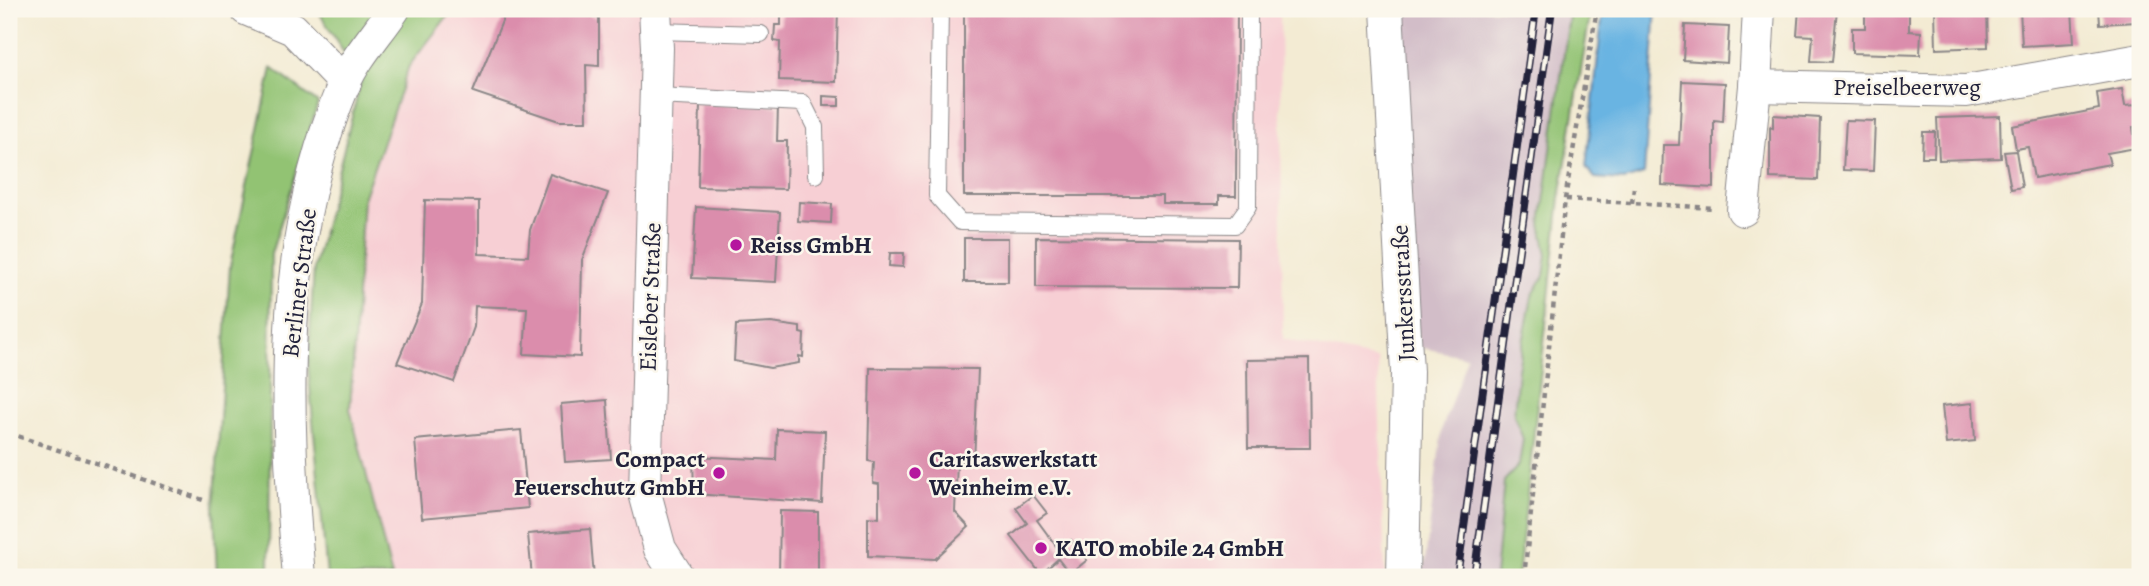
<svg xmlns="http://www.w3.org/2000/svg" width="2149" height="586" font-family="Alegreya,serif">
<style>
.built{fill:#f7cfd4}
.industrial{fill:#d2bdc8}
.green{fill:#92c373;stroke:#5a7257;stroke-width:2}
.water{fill:#69b4e2;stroke:#466b8e;stroke-width:2}
.building{fill:#db8dac}
.lines{fill:none;stroke-linecap:round;stroke-linejoin:round}
.service-casing{stroke:#8a8687;stroke-width:18}
.minor-casing{stroke:#8a8687;stroke-width:34}
.path{stroke:#8a8687;stroke-width:4.5;stroke-dasharray:5 5;stroke-linecap:butt}
.service{stroke:#fff;stroke-width:16}
.minor{stroke:#fff;stroke-width:32}
.rail-casing{stroke:#22223b;stroke-width:8}
.rail{stroke:#fbf7ec;stroke-width:5;stroke-dasharray:16;stroke-linecap:butt}
.poi-dot{fill:#b5179e;stroke:#fbf7ec;stroke-width:2.5}
.labels{text-anchor:middle;dominant-baseline:central;stroke-width:5;stroke-linejoin:round;paint-order:stroke}
.street-label{font-size:24px;fill:#22223b;stroke:#fbf7ec}
.poi-label{font-size:24px;font-weight:bold;fill:#22223b;stroke:#fbf7ec;text-anchor:start}
</style>
<rect width="100%" height="100%" fill="#fbf7ec"/>
<filter id="ink" filterUnits="userSpaceOnUse"><feTurbulence type="fractalNoise" baseFrequency=".0143" numOctaves="2"/><feDisplacementMap in="SourceGraphic" scale="14" xChannelSelector="R" yChannelSelector="G"/><feConvolveMatrix kernelMatrix="1 2 1 2 8 2 1 2 1" color-interpolation-filters="sRGB"/></filter>
<filter id="wash" filterUnits="userSpaceOnUse"><feTurbulence type="fractalNoise" baseFrequency=".00686" numOctaves="4" result="noise"/><feDisplacementMap in="SourceGraphic" scale="28" xChannelSelector="R" yChannelSelector="G"/><feGaussianBlur stdDeviation="1.57" result="paint"/><feColorMatrix in="noise" values="0 0 0 0 0 0 0 0 0 0 0 0 0 0 0 0 0 1.4 0 .05"/><feComposite in="paint" operator="in"/></filter>
<g filter="url(#wash)">
<rect width="100%" height="100%" fill="#f3ebd3"/>
<polygon class="built" points="453,9 1280,9 1283,339 1378,359 1385,577 392,577 350,409 363,199 409,66"/>
<polygon class="industrial" points="1399,9 1570,9 1541,224 1547,255 1544,276 1532,296 1518,369 1514,415 1523,439 1495,577 1423,577 1442,429 1467,357 1418,347"/>
<g class="green">
<polygon points="317,9 453,9 409,66 363,199 350,409 392,577 327,577 308,366 314,267 361,81"/>
<polygon points="1570,9 1591,9 1560,198 1518,577 1495,577 1504,481 1519,465 1523,439 1514,415 1518,369 1532,296 1544,276 1547,255 1541,224"/>
<polygon points="272,68 318,103 271,254 269,577 217,577 214,510 230,266"/>
</g>
<polygon class="water" points="1603,9 1656,9 1644,174 1624,180 1595,178 1586,167"/>
<g id="blocks">
<g class="building">
<polygon points="507,9 590,9 590,16 599,18 599,66 586,65 587,121 559,121 473,92"/>
<polygon points="781,9 838,9 836,82 779,80 780,42 774,41 775,25 781,25"/>
<polygon points="964,9 1237,9 1236,196 1219,196 1219,204 1163,204 1163,196 964,196"/>
<polygon points="1799,9 1837,9 1832,62 1811,61 1813,36 1797,35"/>
<polygon points="1935,9 1987,9 1988,47 1936,49"/>
<polygon points="2020,9 2072,9 2074,43 2022,46"/>
<polygon points="2099,9 2136,9 2137,22 2100,24"/>
<polygon points="1865,10 1909,12 1909,31 1921,32 1920,55 1852,53 1852,28 1865,28"/>
<polygon points="1685,25 1729,27 1727,63 1683,60"/>
<polygon points="1682,81 1725,83 1723,122 1714,121 1714,188 1662,185 1663,145 1679,145"/>
<polygon points="2122,89 2125,106 2136,105 2140,126 2133,127 2136,148 2107,153 2110,164 2034,178 2028,147 2016,149 2012,126 2099,109 2097,93"/>
<polygon points="823,96 839,97 839,106 823,106"/>
<polygon points="700,104 778,106 777,141 787,141 786,189 698,187"/>
<polygon points="1773,115 1820,118 1818,180 1770,178 1770,127 1773,128"/>
<polygon points="2000,116 2001,158 1939,160 1937,118"/>
<polygon points="1846,120 1875,121 1873,171 1843,170"/>
<polygon points="1923,132 1935,132 1934,157 1922,157"/>
<polygon points="2016,151 2022,187 2011,189 2004,152"/>
<polygon points="550,174 608,193 582,260 580,357 524,354 527,308 475,306 474,327 454,382 397,363 422,304 425,200 479,201 479,254 528,256 530,230"/>
<polygon points="799,202 832,204 831,223 798,221"/>
<polygon points="696,207 780,212 776,282 692,278"/>
<polygon points="1036,237 1238,239 1237,288 1036,287"/>
<rect x="964" y="238" width="44" height="44"/>
<polygon points="890,253 904,253 903,267 889,266"/>
<polygon points="771,323 800,327 800,333 804,334 803,357 799,356 799,363 770,368 734,361 736,325"/>
<polygon points="1309,359 1310,448 1248,448 1247,360"/>
<polygon points="870,368 978,369 974,463 957,461 955,512 969,527 935,559 868,556 868,517 879,518 879,484 873,483 874,462 868,461"/>
<polygon points="607,400 611,459 565,462 561,404"/>
<polygon points="1973,403 1975,441 1946,444 1942,406"/>
<polygon points="777,429 825,431 822,503 694,494 693,456 776,460"/>
<polygon points="521,430 528,508 422,518 415,440"/>
<polygon points="1033,495 1047,513 1037,520 1059,550 1071,540 1087,560 1070,574 1058,559 1041,574 1011,536 1027,523 1016,508"/>
<polygon points="780,511 818,512 818,577 779,577"/>
<polygon points="590,529 594,577 532,577 528,534"/>
</g>
</g>
</g>
<g filter="url(#ink)">
<use href="#blocks" fill-opacity="0" stroke="#8a8687" stroke-width="2"/>
<g class="lines">
<g class="service-casing">
<g id="service">
<polyline points="940,9 937,196 960,222 1235,225 1248,207 1249,9"/>
<polyline points="657,31 761,34"/>
<polyline points="656,96 803,103 815,127 816,175"/>
</g>
</g>
<g class="minor-casing">
<g id="minor">
<polyline points="246,9 293,29 345,83"/>
<polyline points="655,9 657,48 645,493 660,549 678,577"/>
<polyline points="1387,9 1407,372 1403,577"/>
<polyline points="1759,9 1755,86 1966,91 2140,60"/>
<polyline points="1743,210 1755,86"/>
<path d="M299 577C285 409 277 244 344 84 355 58 378 33 394 9"/>
</g>
</g>
<g class="path">
<polyline points="1566,199 1714,208"/>
<polyline points="1632,203 1634,187"/>
<polyline points="9,433 206,501"/>
<polyline points="1524,577 1565,199 1597,9"/>
</g>
<use href="#service" class="service"/>
<use href="#minor" class="minor"/>
<g class="rail-casing">
<g id="rail">
<polyline points="1457,577 1536,9"/>
<polyline points="1474,577 1552,9"/>
</g>
</g>
<use href="#rail" class="rail"/>
</g>
</g>
<g class="poi-dot">
<circle cx="736" cy="245" r="7"/>
<circle cx="719" cy="473" r="7"/>
<circle cx="915" cy="473" r="7"/>
<circle cx="1041" cy="548" r="7"/>
</g>
<g class="labels">
<g class="street-label">
<text x="1907" y="87">Preiselbeerweg</text>
<text transform="translate(299 283) rotate(-83)">Berliner Straße</text>
<text transform="translate(1403 293) rotate(-93)">Junkersstraße</text>
<text transform="translate(650 297) rotate(-88)">Eisleber Straße</text>
</g>
<g class="poi-label">
<text x="750" y="245">Reiss GmbH</text>
<text x="705" y="459" text-anchor="end">Compact<tspan x="705" dy="28">Feuerschutz GmbH</tspan></text>
<text x="929" y="459">Caritaswerkstatt<tspan x="929" dy="28">Weinheim e.V.</tspan></text>
<text x="1055" y="548">KATO mobile 24 GmbH</text>
</g>
</g>
<rect width="2149" height="586" fill="none" stroke="#fbf7ec" stroke-width="35"/>
</svg>
